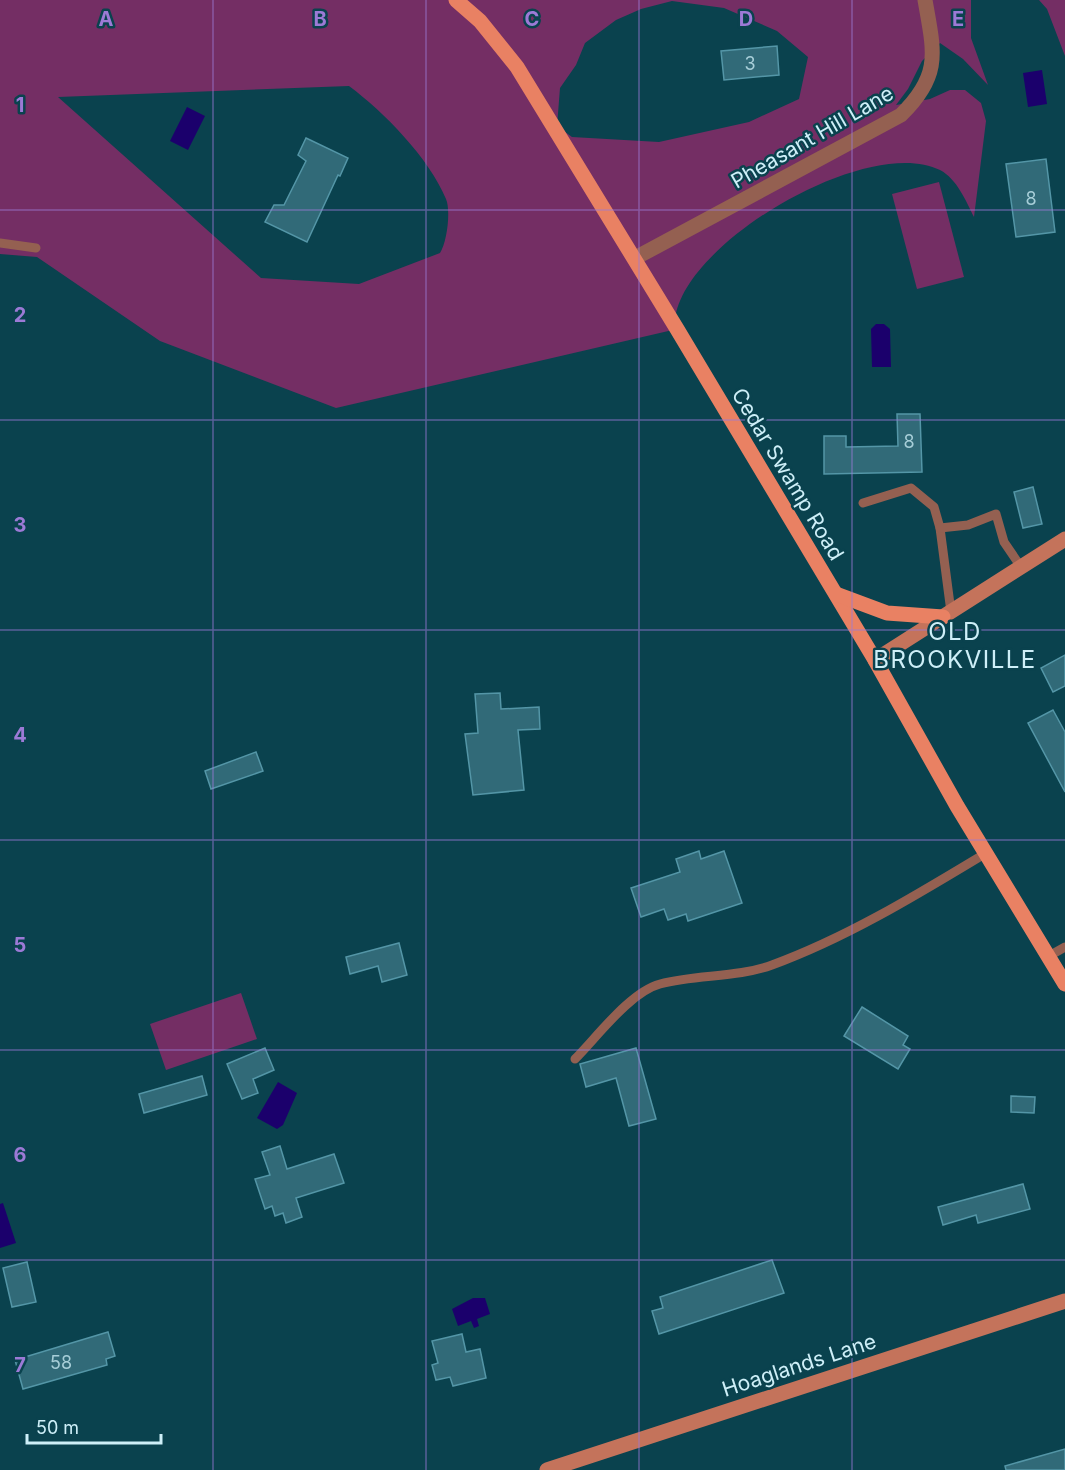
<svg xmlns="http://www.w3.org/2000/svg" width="1065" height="1470" font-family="Inter,sans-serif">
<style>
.green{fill:#742e64;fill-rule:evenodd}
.water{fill:#1b006c}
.building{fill:#316a78;stroke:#5496a7;stroke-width:1.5}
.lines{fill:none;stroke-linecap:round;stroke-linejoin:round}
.lane{stroke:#946051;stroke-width:9}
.street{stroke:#946051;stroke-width:15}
.secondary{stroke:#c4735b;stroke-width:15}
.primary{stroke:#e98163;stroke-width:15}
.grid{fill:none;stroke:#9c7ad6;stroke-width:1.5;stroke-opacity:0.55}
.labels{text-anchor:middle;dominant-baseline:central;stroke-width:5;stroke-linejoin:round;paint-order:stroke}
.number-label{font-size:18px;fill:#a7ced8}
.street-label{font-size:21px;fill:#ceeff8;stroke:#0a424e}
.quarter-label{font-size:24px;letter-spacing:1.5px;fill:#ceeff8;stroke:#0a424e}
.grid-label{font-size:20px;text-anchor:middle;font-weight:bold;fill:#9c7ad6;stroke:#0a424e;stroke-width:5;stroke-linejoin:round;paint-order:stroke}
</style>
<rect width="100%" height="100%" fill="#0a424e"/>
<g class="green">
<path d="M0 0H456L480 21 677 329 336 408 160 341 37 257 0 254ZM349 86C384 112 429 158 446 199 451 211 447 242 440 253L359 284 261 278 58 97Z"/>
<path d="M465 0H971V38L988 85 963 59 940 43 922 61 908 89 896 105 930 99 950 90H965L981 103 986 121 974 217C966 201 957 179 940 170 868 134 682 243 675 320ZM672 1 724 8 777 31 808 57 799 99 749 122 659 142 572 137 557 126 560 88 576 65 585 43 616 20 641 9Z"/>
<polygon points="1039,0 1065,0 1065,56 1047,9"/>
<polygon points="939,182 964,277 917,289 892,194"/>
<polygon points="241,993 257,1039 166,1070 150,1024"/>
</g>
<g class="water">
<polygon points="1042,70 1047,104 1028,107 1023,73"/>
<polygon points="187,107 205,116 188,150 170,141"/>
<polygon points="876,324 884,324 890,329 891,367 872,367 871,329"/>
<polygon points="278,1082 297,1093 283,1125 277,1129 257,1118"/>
<polygon points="3,1203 16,1243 0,1248 0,1204"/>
<polygon points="473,1298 485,1298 490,1314 477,1319 479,1326 474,1328 471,1321 458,1326 452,1309"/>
</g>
<g class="building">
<polygon points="777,46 779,75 724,80 721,51"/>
<polygon points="306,138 348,158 340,176 338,175 307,242 265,222 274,205 284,205 306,161 298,155"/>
<polygon points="1046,159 1055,232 1016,237 1006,164"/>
<polygon points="897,414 920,414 922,472 824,474 824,436 846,436 846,447 898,446"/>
<polygon points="1033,487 1042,524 1023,528 1014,492"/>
<polygon points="1065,655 1065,686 1053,692 1041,668"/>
<polygon points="500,693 501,709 539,707 540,729 518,730 524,790 473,795 465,734 478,733 475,694"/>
<polygon points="1053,710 1065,732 1065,792 1028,723"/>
<polygon points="256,752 263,771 211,789 205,771"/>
<polygon points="699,851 701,859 724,851 742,903 688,921 686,914 668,920 664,909 641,917 631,888 680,872 676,859"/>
<polygon points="399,943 407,975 382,982 378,966 350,974 346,957"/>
<polygon points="862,1007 908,1036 903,1045 910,1049 898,1069 844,1036"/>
<polygon points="265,1048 274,1070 253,1079 258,1093 242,1099 227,1064"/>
<polygon points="636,1048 656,1119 629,1126 616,1078 586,1087 580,1064"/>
<polygon points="202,1076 207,1095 144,1113 139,1094"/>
<polygon points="1011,1096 1035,1097 1034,1113 1011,1112"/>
<polygon points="280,1146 287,1169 334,1154 344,1183 296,1198 302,1217 286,1223 283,1213 275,1216 272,1206 265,1209 255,1179 270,1175 262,1152"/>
<polygon points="1023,1184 1030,1209 978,1223 976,1215 943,1225 938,1207"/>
<polygon points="772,1260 784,1293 659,1334 652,1311 663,1308 660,1297"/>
<polygon points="27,1262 36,1302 12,1307 3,1268"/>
<polygon points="108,1332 115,1356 106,1359 107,1365 23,1389 15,1360"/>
<polygon points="462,1334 466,1352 480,1349 486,1378 453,1386 450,1377 436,1380 432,1365 438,1363 432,1341"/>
<polygon points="1065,1449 1065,1470 1006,1470 1005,1466"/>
</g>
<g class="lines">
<g class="lane">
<polyline points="0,243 36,248"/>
<polyline points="863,503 911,488 934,507 940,528 951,612"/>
<polyline points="940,528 968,525 996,514 1004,542 1021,567"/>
<polyline points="1049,956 1065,947"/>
<path d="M575 1059C597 1037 630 992 660 984 697 974 736 978 772 965 848 937 918 894 986 853"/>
</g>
<path class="street" d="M635 258 901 115C942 75 934 52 925 0"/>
<g class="secondary">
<polyline points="875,660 1065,539"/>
<polyline points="547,1470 1065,1301"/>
</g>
<g class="primary">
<polyline points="456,0 480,21 517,67 677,329 875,660 957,806 1065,984"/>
<polyline points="836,594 887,613 943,617"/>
</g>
</g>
<path class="grid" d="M213 0V1470M426 0V1470M639 0V1470M852 0V1470M0 210H1065M0 420H1065M0 630H1065M0 840H1065M0 1050H1065M0 1260H1065"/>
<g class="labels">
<g class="number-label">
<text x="750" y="63">3</text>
<text x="1031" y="198">8</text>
<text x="909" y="441">8</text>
<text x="61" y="1362">58</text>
</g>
<g class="street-label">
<text transform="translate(812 137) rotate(-30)">Pheasant Hill Lane</text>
<text transform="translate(788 474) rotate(59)">Cedar Swamp Road</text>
<text transform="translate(799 1365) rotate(-18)">Hoaglands Lane</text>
</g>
<g class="quarter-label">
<text x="955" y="631">OLD<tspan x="955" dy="28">BROOKVILLE</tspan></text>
</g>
</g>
<g class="grid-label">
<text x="106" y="26">A</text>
<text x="320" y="26">B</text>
<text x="532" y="26">C</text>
<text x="746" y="26">D</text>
<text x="958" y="26">E</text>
<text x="20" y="112">1</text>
<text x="20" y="322">2</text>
<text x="20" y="532">3</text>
<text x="20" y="742">4</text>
<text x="20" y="952">5</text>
<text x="20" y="1162">6</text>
<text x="20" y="1372">7</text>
</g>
<path d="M27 1434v9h134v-9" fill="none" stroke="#ceeff8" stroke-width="3"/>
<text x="36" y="1434" font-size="18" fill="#ceeff8" stroke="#0a424e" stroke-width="4.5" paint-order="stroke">50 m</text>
</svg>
